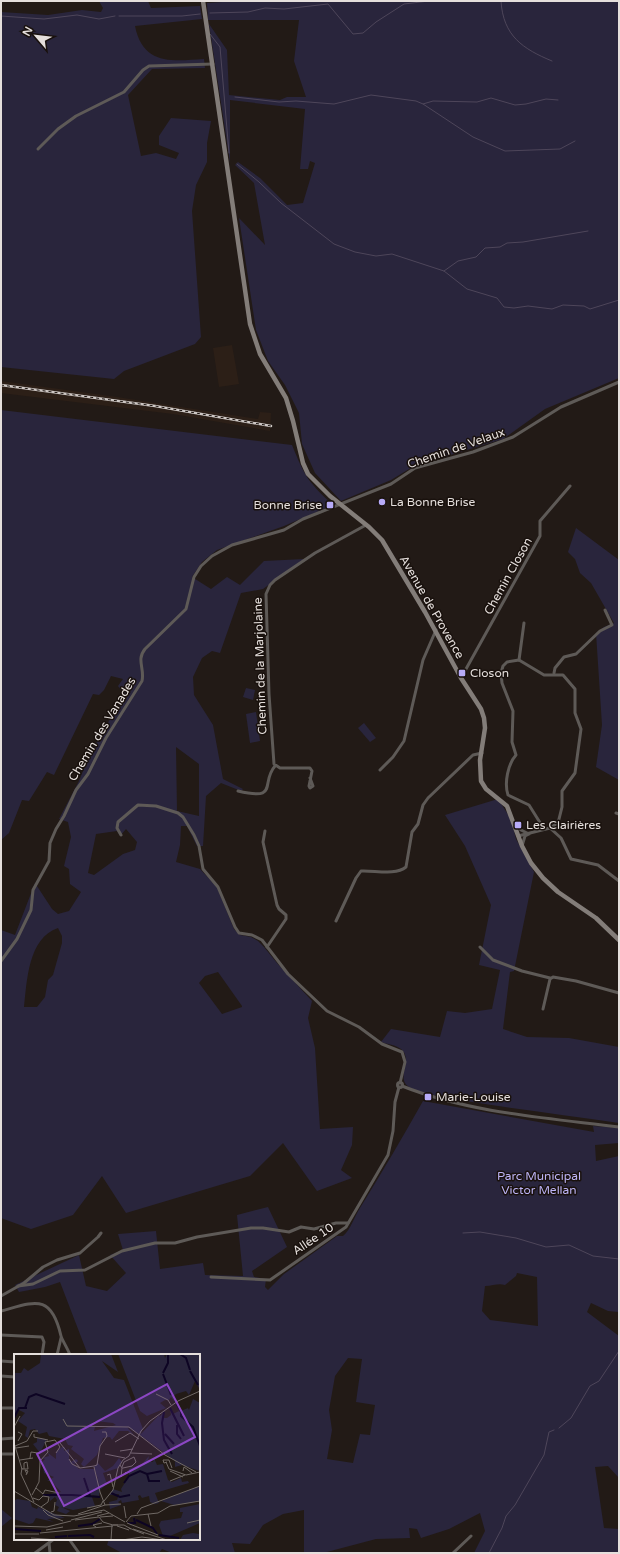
<svg xmlns="http://www.w3.org/2000/svg" width="620" height="1554" font-family="'Varela Round',sans-serif">
<style>
.built{fill:#2c1f17}
.green{fill:#29253c;fill-rule:evenodd}
.lines{fill:none;stroke-linecap:round;stroke-linejoin:round}
.stream{stroke:#4e465a;stroke-width:1}
.street{stroke:#5e5a57;stroke-width:3}
.secondary{stroke:#837d79;stroke-width:4.5}
.rail-casing{stroke:#cec8c5;stroke-width:2.5}
.rail{stroke:#19110d;stroke-width:1;stroke-dasharray:3;stroke-linecap:butt}
.poi-dot{fill:#b7abf8;stroke:#19110d;stroke-width:1.5}
.labels{text-anchor:middle;dominant-baseline:central;stroke-width:3;stroke-linejoin:round;paint-order:stroke}
.street-label{font-size:12px;fill:#e5dfdc;stroke:#19110d}
.poi-label{font-size:12px;fill:#e5dfdc;stroke:#19110d;text-anchor:start}
.park-label{font-size:12px;fill:#bdb4f6;stroke:#19110d}
.inset-river{fill:none;stroke:#0d0423;stroke-width:2}
.inset-road{fill:none;stroke:#706965;stroke-width:1}
.view{fill:#8b47c3;fill-opacity:0.15;stroke:#8b47c3;stroke-width:2}
.inset-edge{fill:none;stroke:#e5dfdc;stroke-width:2}
</style>
<rect width="100%" height="100%" fill="#221a16"/>
<g class="built">
<polygon points="232,345 239,384 219,387 213,348"/>
<polygon points="1,381 117,397 258,419 260,412 271,413 270,431 173,414 1,393"/>
</g>
<g class="green">
<path d="M99 1H148L151 8 200 6 202 19 135 26C143 66 173 61 204 59L205 68 152 69 128 95 141 156 156 153 176 159 179 153 159 145V136L171 118 211 121 207 143V162L196 185 192 211 201 337 195 344 124 371 114 379 1 367V12L48 15 82 10 101 12 103 8Z"/>
<polygon points="237,1 619,1 619,378 545,409 503,439 414,466 391,480 341,501 315,473 302,444 299,413 285,385 268,361 256,330 239,218 265,245 254,183 235,165 238,162 260,178 287,205 303,203 315,163 310,161 308,169 300,169 305,109 230,100 230,162 209,24 227,50 229,95 280,100 287,97 306,97 294,61 299,20 208,20 207,3"/>
<path d="M1 410 292 445C305 477 308 482 333 505L284 526 217 550 202 562 192 577 211 589 227 577 240 585 264 561 304 559 263 589 241 593 220 653 212 651 202 658 193 677 194 695 213 725 223 779 243 789 241 791 221 783 206 796 203 846H197L187 826H181L180 845 176 862 200 869 217 887 234 929 240 935 251 937 258 941 264 947 277 963 312 1001 308 1018 315 1048 320 1129 353 1127 352 1145 341 1170 352 1178 317 1191 283 1143 250 1176 126 1213 102 1176 73 1215 31 1229 1 1218V930L15 935 35 883 52 909 58 914 69 911 81 892 70 884 69 869 64 866 71 837 68 822 59 819 79 781 93 746 102 737 100 735 125 696 118 686 123 679 111 676 104 690 99 695 93 694 54 775 47 772 29 801 22 800 9 833 1 840ZM176 747 199 764V816L177 811ZM126 829 137 842 135 850 123 854 94 875 88 873 96 834 117 831 120 836ZM58 928 62 936V943L53 975 48 980 45 997 37 1007H24C27 981 28 938 58 928ZM218 972 242 1006V1007L222 1014 199 983 205 976Z"/>
<polygon points="576,528 619,560 619,780 596,767 602,725 596,633 604,627 614,623 591,583 580,573 575,559 568,552"/>
<polygon points="246,688 255,690 253,700 243,697"/>
<polygon points="256,712 260,741 250,743 246,714"/>
<polygon points="364,723 376,738 370,742 358,728"/>
<path d="M498 799 511 819 516 839 534 872 514 971 510 972 503 1029 527 1037 569 1038 619 1047V1123C566 1115 512 1109 460 1100 447 1097 420 1094 409 1087 395 1078 414 1060 401 1049 396 1045 387 1044 381 1042L391 1029 440 1037 447 1011 465 1013 492 1009 500 970 479 965 491 905 465 846 445 815Z"/>
<path d="M423 1101 594 1132 593 1126 619 1128V1143L595 1145 596 1161 619 1156V1312L608 1311 591 1303 587 1312 619 1336V1478L608 1466 595 1467 604 1528 619 1529V1553H474L485 1531 480 1513 449 1529 421 1538 417 1529 409 1528 410 1538 376 1539 323 1553H304V1510L283 1514 263 1525 250 1544 232 1543 235 1553H172L162 1549 159 1553H122L107 1545 109 1539H199V1355H88L60 1282 45 1287 19 1292 15 1285 79 1255 86 1286 107 1291 126 1273 110 1255 123 1250 118 1234 156 1231 160 1269 203 1263 205 1275 243 1276 237 1215 268 1207 287 1247 252 1271 254 1277 266 1279 265 1287 268 1290 284 1274 337 1236H343C351 1229 354 1217 360 1208 382 1172 403 1137 423 1101ZM517 1273 537 1277 538 1326 490 1320 482 1311 485 1286C493 1286 498 1283 505 1285L516 1276ZM348 1358 362 1359 356 1402 375 1405 370 1435 360 1434 353 1463 327 1459 332 1430 329 1410 335 1376Z"/>
<polygon points="1,1509 12,1518 1,1527"/>
</g>
<g class="lines">
<g class="stream">
<path d="M501 1C503 36 523 49 552 61"/>
<polyline points="210,13 248,12 265,8 284,9 328,4 353,34 363,33 376,22 404,4 429,1"/>
<polyline points="1,16 44,19 77,15 99,19 115,16"/>
<polyline points="119,16 182,16 200,14"/>
<polyline points="210,34 220,47 229,153"/>
<polyline points="235,97 279,102 296,101 334,104 371,95 416,101 423,104 433,101 477,102 491,98 515,105 526,104 546,99 558,100"/>
<polyline points="423,104 473,137 505,151 560,149 575,141"/>
<polyline points="237,164 259,182 281,203 334,244 355,252 376,256 392,254 444,271 467,289 497,298 504,307 514,308 528,306 552,309 563,305 584,306 590,309 619,300"/>
<polyline points="444,271 458,261 476,257 485,248 500,247 507,243 523,242 588,231"/>
<polyline points="463,1233 480,1232 516,1238 546,1247 569,1245 593,1256 619,1259"/>
<polyline points="559,1428 571,1418 590,1386 599,1381 619,1351"/>
<polyline points="489,1553 502,1528 506,1516 515,1505 544,1455 549,1432 554,1430"/>
</g>
<g class="street">
<polyline points="38,149 58,129 76,116 124,92 143,70 149,66 213,64"/>
<polyline points="519,660 524,623"/>
<polyline points="554,673 555,668 564,657 576,654 600,631 612,625 605,610"/>
<polyline points="461,678 540,536 540,521 570,486"/>
<polyline points="380,770 393,757 404,741 423,660 436,630"/>
<polyline points="310,778 313,786 310,788 309,786 312,771 310,768 280,768 274,764 269,694 266,594 270,585 275,580 315,553 366,525"/>
<path d="M238 791C280 801 260 783 275 766"/>
<polyline points="616,813 619,814"/>
<polyline points="515,823 521,830 529,834 525,836 522,846"/>
<polyline points="550,828 561,838 571,859 598,865 619,881"/>
<polyline points="265,831 263,842 277,905 279,909 286,915 286,919 267,947"/>
<polyline points="121,835 117,828 118,822 138,805 156,806 178,813 183,817 194,835 199,846 203,869 218,887 235,927 239,933 252,935 262,940 288,974 327,1011 359,1027 382,1044 402,1052 405,1062 400,1083"/>
<path d="M518 836 550 828 558 823 562 807V791L575 773 581 729 575 713V689L563 675H544L519 660 507 662 503 666 501 673 502 683 513 711 512 742 516 755C508 764 504 783 508 795L529 805 544 829"/>
<path d="M336 921 356 878 361 871C374 870 395 876 406 867L412 832 418 824 423 805 428 798 473 755 482 753"/>
<polyline points="480,947 493,960 522,971 550,978"/>
<path d="M1 961 17 939 31 910 33 890 49 861 50 843 56 829 64 816 76 790 88 774 106 738 142 681C145 669 136 660 145 649L186 609 194 577 201 566 212 556 232 545 284 530 303 519 391 484 415 468 473 452 513 437 561 407 619 382"/>
<polyline points="543,1009 550,979 553,977 576,981 619,993"/>
<circle cx="400" cy="1085" r="2.5"/>
<path d="M402 1086C470 1113 547 1118 619 1127"/>
<polyline points="211,1277 270,1280 346,1227 388,1155 393,1131 395,1102 399,1087"/>
<polyline points="18,1286 33,1284 60,1271 85,1270 122,1251 155,1243 175,1243 197,1237 251,1228 263,1228 289,1232 301,1227 314,1229 336,1223 348,1223"/>
<polyline points="1,1296 24,1283 43,1267 57,1260 80,1253 98,1237 101,1233"/>
<path d="M1 1311C35 1302 51 1293 61 1336 62 1340 68 1349 70 1355"/>
<polyline points="1,1335 42,1337 44,1342 42,1355"/>
<polyline points="57,1355 61,1338"/>
<polyline points="1,1361 15,1362"/>
<polyline points="1,1376 15,1377"/>
<polyline points="1,1408 15,1408"/>
<polyline points="1,1439 15,1438"/>
<polyline points="1,1454 15,1454"/>
<polyline points="69,1539 79,1553"/>
<polyline points="49,1543 50,1553"/>
<polyline points="35,1553 54,1539"/>
<polyline points="453,1553 471,1536"/>
</g>
<polyline class="secondary" points="203,1 250,324 260,354 286,398 293,421 303,463 308,474 330,496 369,527 382,540 425,612 461,678 481,709 484,718 485,728 480,760 481,781 486,789 507,806 522,846 531,863 543,878 558,892 596,918 619,940"/>
<g class="rail-casing">
<polyline id="rail" points="1,385 155,406 271,426"/>
</g>
<use href="#rail" class="rail"/>
</g>
<g class="poi-dot">
<circle cx="382" cy="502" r="4"/>
<rect x="326" y="501" width="8" height="8" rx="2"/>
<rect x="458" y="669" width="8" height="8" rx="2"/>
<rect x="514" y="821" width="8" height="8" rx="2"/>
<rect x="424" y="1093" width="8" height="8" rx="2"/>
</g>
<g class="labels">
<g class="street-label">
<text transform="translate(456 448) rotate(-19)">Chemin de Velaux</text>
<text transform="translate(508 576) rotate(-61)">Chemin Closon</text>
<text transform="translate(432 607) rotate(60)">Avenue de Provence</text>
<text transform="translate(260 666) rotate(-92)">Chemin de la Marjolaine</text>
<text transform="translate(102 729) rotate(-59)">Chemin des Vanades</text>
<text transform="translate(313 1239) rotate(-34)">Allée 10</text>
</g>
<g class="poi-label">
<text x="390" y="502">La Bonne Brise</text>
<text x="322" y="505" text-anchor="end">Bonne Brise</text>
<text x="470" y="673">Closon</text>
<text x="526" y="825">Les Clairières</text>
<text x="436" y="1097">Marie-Louise</text>
</g>
<g class="park-label">
<text x="539" y="1176">Parc Municipal<tspan x="539" dy="14">Victor Mellan</tspan></text>
</g>
</g>
<g transform="translate(14 1354)">
<rect width="186" height="186" fill="#221a16"/>
<path d="M27 0H97L104 18 88 7 100 24 110 26 129 75 126 81 113 73 120 81 114 77H105L98 86 96 83 89 84 83 101 70 113 67 110 70 105 57 95 59 92 54 91 51 85 35 82 33 78 25 80 21 75 16 76 14 84 11 82 13 73 4 67 11 59 5 56 0 65V19H7L10 14 14 17 26 9ZM81 67 99 69 102 71 80 77 81 73 75 72ZM104 0H150L151 4 153 0H186V36L181 27 175 41 172 37 162 40 159 43 161 48 157 43 155 46H151L146 49 152 54 133 62 126 57ZM169 45 175 56 179 45 186 49V117L168 111 161 113V107L126 81 146 60 145 63 150 58 149 64H153L157 61 156 54 159 60 165 57 162 48 167 57 174 54ZM23 84 33 85 26 99 19 90 23 88ZM48 93H51L50 97 55 95V105L57 108 62 105 64 107 61 110 58 108 65 115H80L86 132 80 113 84 109 91 117 99 112 105 104 108 108 104 114 89 119 93 130 86 136 85 142 75 141 78 143 81 152 59 156 47 153 56 157 52 160 43 157 45 153 41 151 43 146 41 143 36 147V143L31 141 47 138 37 127H33L40 123 30 119 28 108 31 105 28 104 35 102 34 99 42 105V98ZM135 102 134 107 139 108 140 104 143 111 149 110 154 126 158 128 167 124 168 128 174 127 175 129 141 139 145 149 141 150 136 148 135 142 128 144 126 141 124 142 125 146 108 149 107 146 104 148 107 151 96 155 95 148 103 146 105 140 95 141 99 135 108 138 107 135 115 122V115L128 110ZM186 132V147L160 151 147 147ZM3 145 16 147 18 153 23 155 24 153 51 164 33 165 40 168 22 164 19 169 15 170 0 165V147ZM186 150V169L156 182H149L145 171 147 167 167 164 169 158H166V154ZM179 179 185 180 186 186H166L169 181Z" fill="#29253c" fill-rule="evenodd"/>
<path class="inset-river" d="M166 0 172 4 176 16M176 17 184 31M149 19 154 9V0M149 20 157 41M162 49 167 58V62L179 73 186 92M11 54 15 43 22 40 51 50M156 54 170 82M150 58 148 69 150 86 158 100M0 64 5 54H13M163 71V80L167 85M151 80 160 90M133 120 148 117M70 124 76 142M110 129 115 122 126 117 133 120 135 127H146M97 139 106 143 116 141M29 141H58M58 141 86 143M122 166 139 174 143 180M114 169H121L120 164M64 172 78 170 86 165M0 175 27 177M145 181 165 184M54 182 76 181 80 183M41 183 53 182"/>
<path class="inset-road" d="M142 40 154 46 157 51M49 65 53 72 115 73 151 101 182 118M0 73 6 62M4 78 8 80 4 87M20 80V83L34 86M13 87 19 77H24M101 88 116 79 125 85M0 89 8 115M46 89 66 114M1 92 13 87M2 94 15 92M106 97 119 95M34 98 31 88 41 86 46 93 42 99M117 99 138 100M91 100 111 104M16 104 17 98 24 99M55 105 58 110 66 114 80 112M6 106 19 104M152 108 155 115 172 121 186 118M153 108 150 109 149 106H155L158 114M106 111 108 114H109L118 112 122 108 120 103 110 108 108 113M80 112 83 111 86 92 93 82 92 78H88M80 113 86 138M8 114 7 120 20 148M108 114 107 123 112 118M8 115H10V109L13 108 14 115H10M156 117 169 123M169 117 170 113 178 119M12 121 14 117 11 116 13 120M93 121 96 120 99 133M156 127 171 121M22 134 29 140 31 136 45 139M0 137 40 161 60 162 90 156 111 168M18 141 25 128 26 107 34 98M19 144 25 146 29 142 35 143 34 148 27 153M90 147 99 136 104 114 109 106 115 102 127 77 136 67 164 47 186 37M91 151 107 150M110 152 112 164M73 154 87 151 89 147M29 156 34 161 49 167M37 158 40 157 41 148M64 160 91 151 86 138M123 160 127 154 186 132M134 160 137 172M83 162 95 159M86 163 99 162M57 166 88 158M61 166 85 163 89 168 99 171M112 168 117 162 144 159 156 152 186 147M113 169 144 181M173 169 186 166M104 171H99H110L117 175M0 172 33 173 57 167M103 172 115 176M82 173 79 171 88 169M115 174 130 180M119 175 153 186M32 176 49 173M26 179 99 172M0 180H25M17 184 44 186M97 186 98 171M108 186 128 183 149 186"/>
<path class="view" d="M153 30 181 83 50 152 23 100Z"/>
<rect width="186" height="186" class="inset-edge"/>
</g>
<rect width="620" height="1554" fill="none" stroke="#e5dfdc" stroke-width="4"/>
<g transform="translate(36 36) rotate(298)" stroke="#19110d" stroke-width="3" paint-order="stroke">
<path d="M0-3L7 15L0 10L-7 15Z" fill="#e5dfdc"/>
<text y="-6" font-size="11" font-weight="bold" text-anchor="middle" fill="#e5dfdc">N</text>
</g>
</svg>
